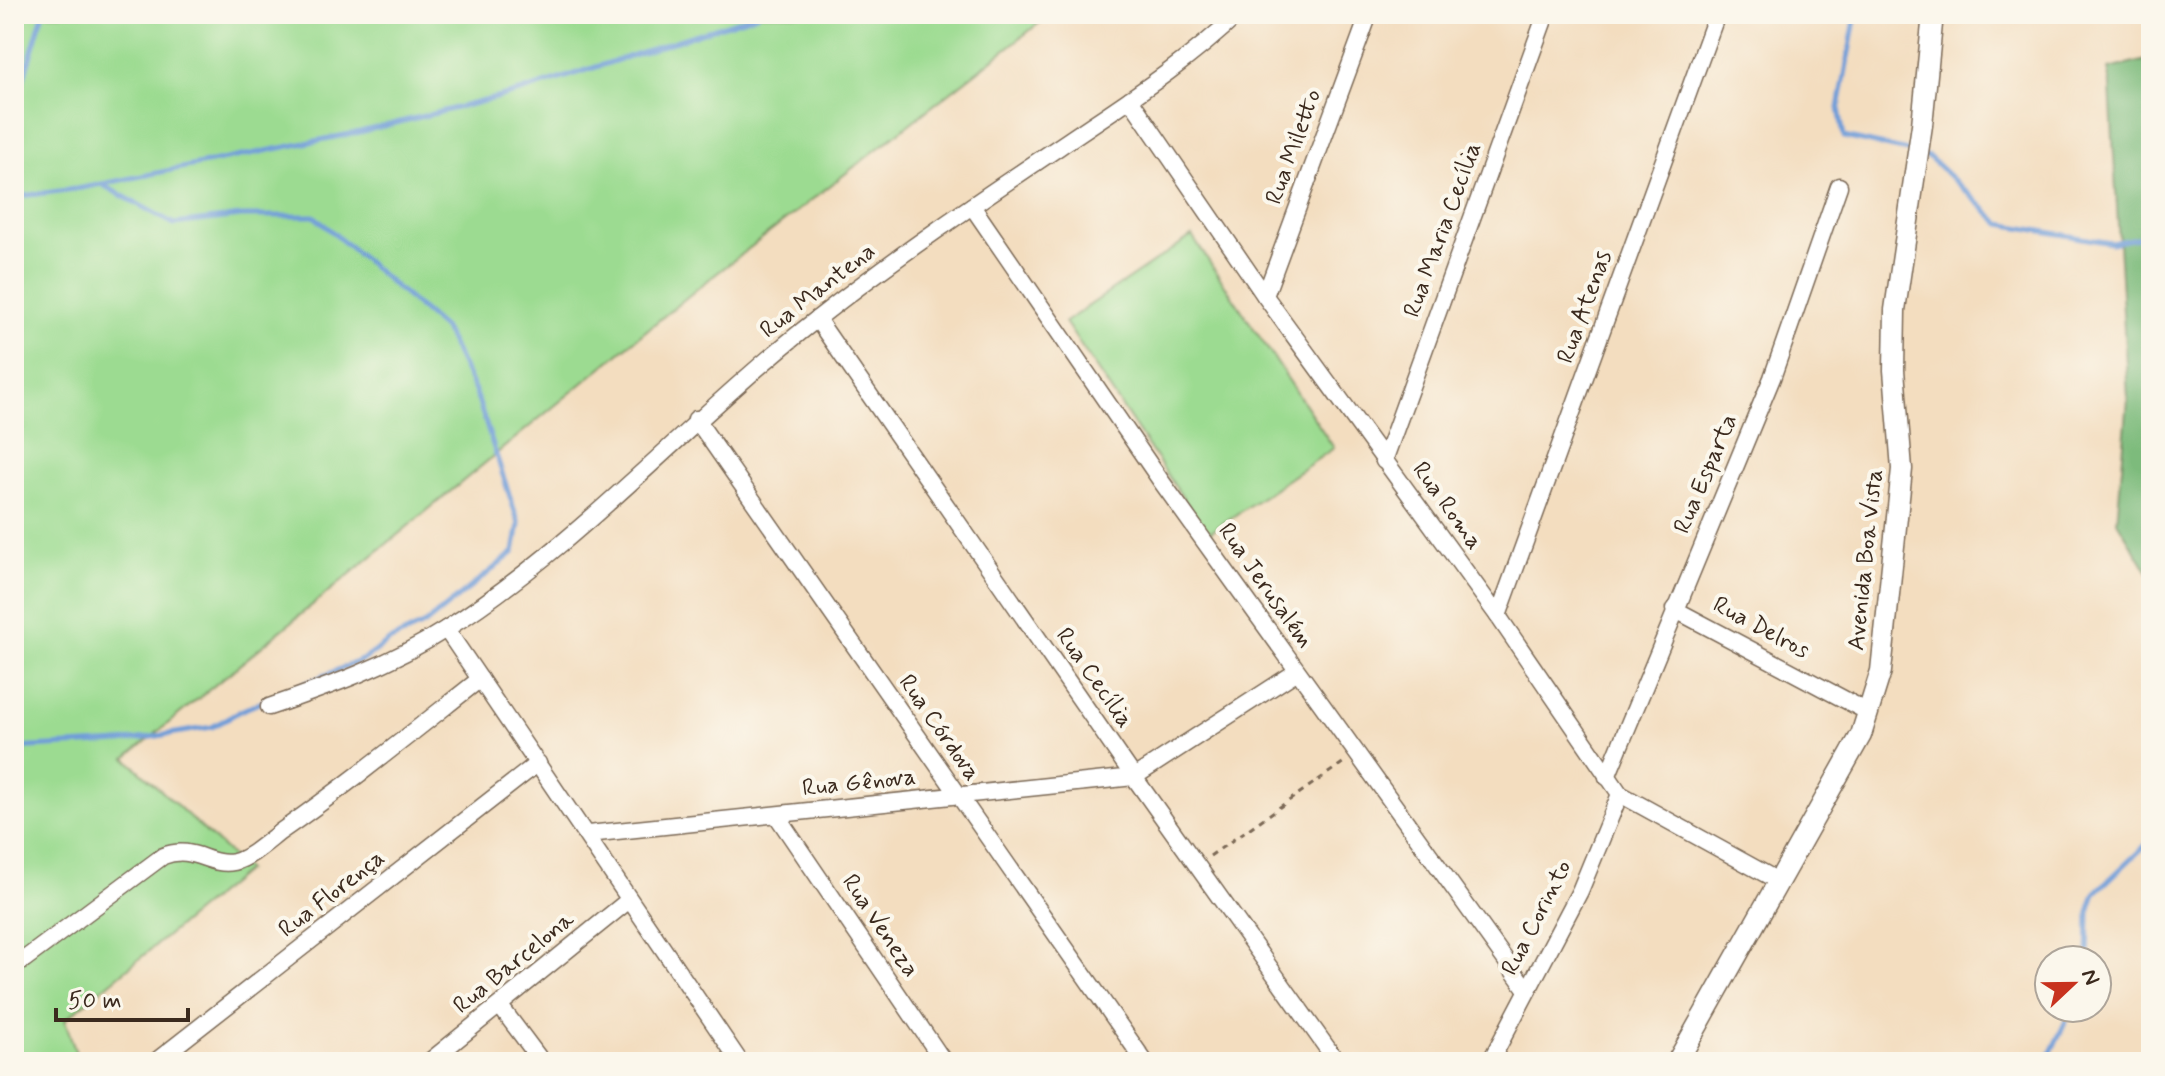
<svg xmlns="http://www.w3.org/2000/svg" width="2165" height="1076" font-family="Mynerve,sans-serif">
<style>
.green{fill:#9cdb91;stroke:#6c8258;stroke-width:2}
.forest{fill:#7dbb7b;stroke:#5c724c;stroke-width:2}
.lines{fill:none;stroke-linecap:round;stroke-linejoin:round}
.stream{stroke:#709dd8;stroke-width:5}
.minor-casing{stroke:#7b6956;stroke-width:19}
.tertiary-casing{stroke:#7b6956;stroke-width:23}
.path{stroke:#7b6956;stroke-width:3;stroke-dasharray:6 6;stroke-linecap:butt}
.minor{stroke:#fff;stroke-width:16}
.tertiary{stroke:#fff;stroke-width:20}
.labels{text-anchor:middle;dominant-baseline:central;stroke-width:8;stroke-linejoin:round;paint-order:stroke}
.street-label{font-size:24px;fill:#3b2a1e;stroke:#fbf7ec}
</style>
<rect width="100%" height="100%" fill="#fbf7ec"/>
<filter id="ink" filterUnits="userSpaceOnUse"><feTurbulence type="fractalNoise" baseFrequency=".0125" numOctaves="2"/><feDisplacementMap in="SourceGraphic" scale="16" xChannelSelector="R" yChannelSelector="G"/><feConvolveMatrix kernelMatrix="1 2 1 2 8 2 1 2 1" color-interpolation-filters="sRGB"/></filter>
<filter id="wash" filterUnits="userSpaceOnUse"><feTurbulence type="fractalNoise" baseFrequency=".006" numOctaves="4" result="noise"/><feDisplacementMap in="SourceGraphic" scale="32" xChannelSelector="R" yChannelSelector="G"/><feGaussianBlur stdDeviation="1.8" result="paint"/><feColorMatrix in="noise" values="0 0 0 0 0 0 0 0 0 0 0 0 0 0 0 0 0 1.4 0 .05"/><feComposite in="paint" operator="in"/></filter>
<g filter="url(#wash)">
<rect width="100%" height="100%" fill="#f3ddbf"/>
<g class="green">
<polygon points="14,14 1051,14 698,288 126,758 247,870 65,1020 79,1062 14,1062"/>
<polygon points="1192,236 1334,448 1207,534 1065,322"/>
</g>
<polygon class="forest" points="2151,59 2151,577 2117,521 2128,399 2109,69"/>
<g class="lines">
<g class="stream">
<polyline points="1856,14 1839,108 1844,137 1912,152"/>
<polyline points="14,111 43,14"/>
<polyline points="1921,155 1929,157 2001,224 2111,243 2151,235"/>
<polyline points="14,197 82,188 360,132 520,92 758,14"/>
<polyline points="14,748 121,742 212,727 240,711 366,658 389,641 425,624 514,552 519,524 475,391 444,329 314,216 241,216 174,224 101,184"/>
<polyline points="2088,960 2089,912 2095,893 2151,840"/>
<polyline points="2042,1062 2051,1052 2072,1008"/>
</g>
</g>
</g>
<g filter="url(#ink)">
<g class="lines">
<g class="minor-casing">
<g id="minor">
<polyline points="1130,99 1265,296 1498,616 1620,794 1780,882"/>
<polyline points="972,206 1161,481 1527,990"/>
<polyline points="1265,296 1369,14"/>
<polyline points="817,319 1134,777 1337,1062"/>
<polyline points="696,419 1145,1062"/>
<polyline points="1384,461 1546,14"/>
<polyline points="1674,609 1868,712"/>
<polyline points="1498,616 1717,14"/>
<polyline points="446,629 740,1062"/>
<path d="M269 707C330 686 390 665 446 629 582 543 690 418 817 319 894 258 977 202 1059 147 1119 106 1185 65 1238 14"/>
<polyline points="1607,777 1772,378 1839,186"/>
<polyline points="777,816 944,1062"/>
<polyline points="588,834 1134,777 1296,672"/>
<path d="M14 967 163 856C194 844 208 867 234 862 250 858 267 842 280 832 349 784 414 731 480 679"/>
<polyline points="500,1006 542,1062"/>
<polyline points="155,1062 538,763"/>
<polyline points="429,1062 629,900"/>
<polyline points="1490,1062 1580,891 1620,794"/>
</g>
</g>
<g class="tertiary-casing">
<polyline id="tertiary" points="1677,1062 1861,735 1881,671 1902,469 1894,370 1895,310 1922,125 1933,14"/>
</g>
<polyline class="path" points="1210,856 1344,762"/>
<use href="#minor" class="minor"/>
<use href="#tertiary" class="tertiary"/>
</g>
</g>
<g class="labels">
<g class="street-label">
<text transform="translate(1294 147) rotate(-70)">Rua Miletto</text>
<text transform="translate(1443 230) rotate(-70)">Rua Maria Cecília</text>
<text transform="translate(818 291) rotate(-38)">Rua Mantena</text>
<text transform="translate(1585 307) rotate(-70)">Rua Atenas</text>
<text transform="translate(1706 474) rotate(-67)">Rua Esparta</text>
<text transform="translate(1447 506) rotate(54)">Rua Roma</text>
<text transform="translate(1866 560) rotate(-84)">Avenida Boa Vista</text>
<text transform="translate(1265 586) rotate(55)">Rua Jerusalém</text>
<text transform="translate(1761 628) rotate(28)">Rua Delros</text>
<text transform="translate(1094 678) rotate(55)">Rua Cecília</text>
<text transform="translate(939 728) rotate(55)">Rua Córdova</text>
<text transform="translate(859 783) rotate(-6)">Rua Gênova</text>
<text transform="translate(332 894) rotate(-38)">Rua Florença</text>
<text transform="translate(1537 918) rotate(-63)">Rua Corinto</text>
<text transform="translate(880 926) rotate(56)">Rua Veneza</text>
<text transform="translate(514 963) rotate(-39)">Rua Barcelona</text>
</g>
</g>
<rect width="2165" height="1076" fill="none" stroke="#fbf7ec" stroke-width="48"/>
<g transform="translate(2073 984) rotate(68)"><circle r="38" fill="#fbf7ec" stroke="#aea59a" stroke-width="2"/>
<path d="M0-6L14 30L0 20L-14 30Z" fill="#c8321e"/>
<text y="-12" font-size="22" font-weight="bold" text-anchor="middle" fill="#3b2a1e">N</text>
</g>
<path d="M56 1008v12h132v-12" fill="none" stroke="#3b2a1e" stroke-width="4"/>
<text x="68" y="1008" font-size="24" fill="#3b2a1e" stroke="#fbf7ec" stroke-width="6" paint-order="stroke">50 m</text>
</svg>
